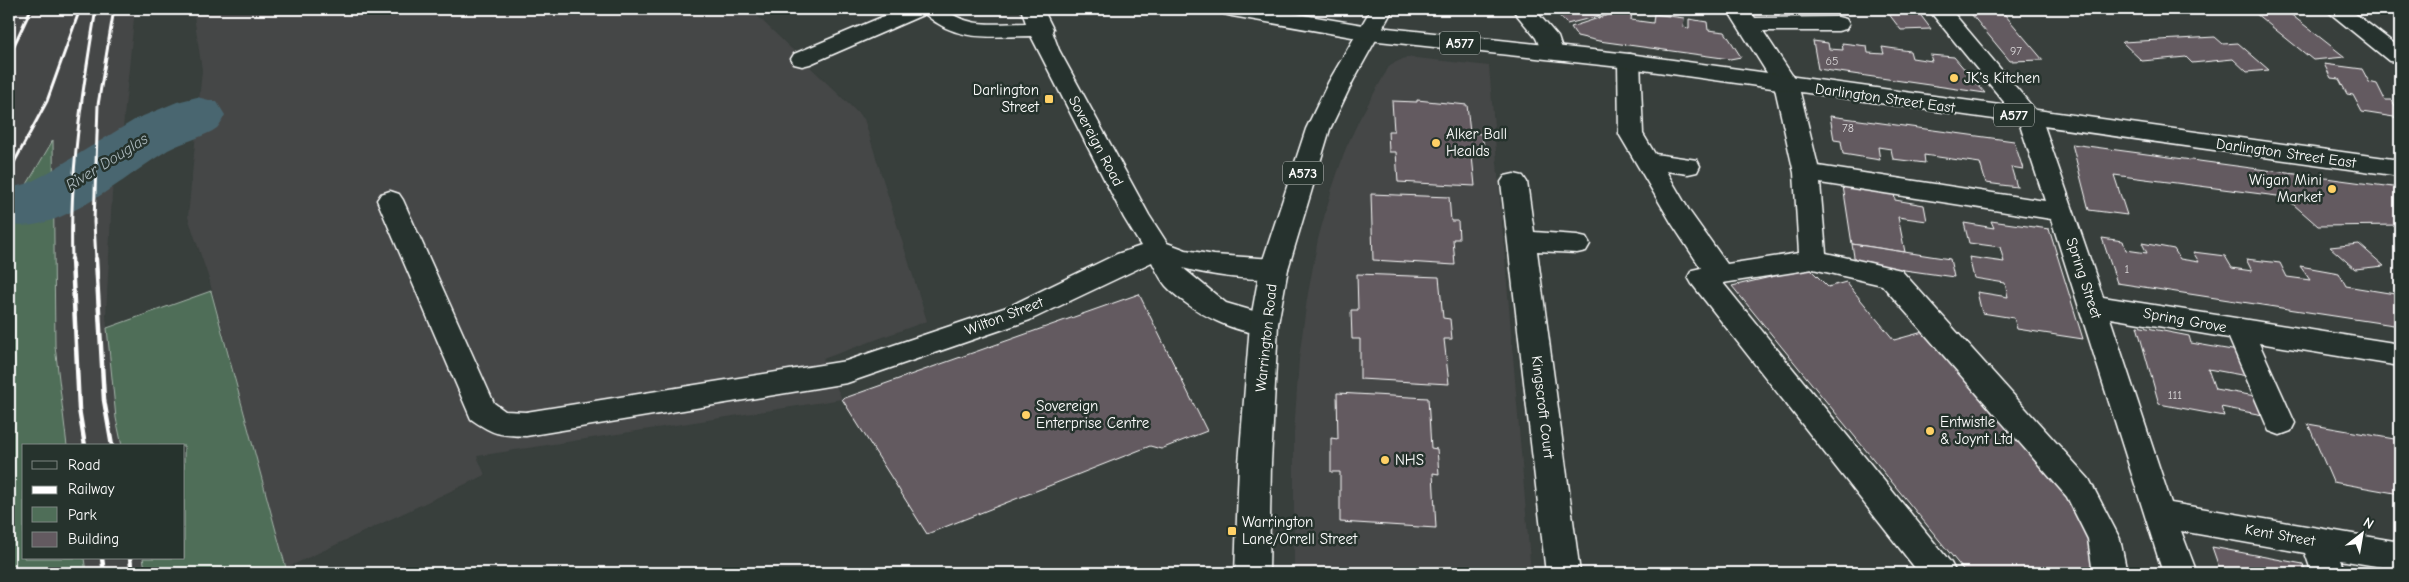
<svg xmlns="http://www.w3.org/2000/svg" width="2409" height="582" font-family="'Comic Neue',sans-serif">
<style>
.built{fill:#454747}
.green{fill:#4f6e58;stroke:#a7b6ac}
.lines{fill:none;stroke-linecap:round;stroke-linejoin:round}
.river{fill:#49666f;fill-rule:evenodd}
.building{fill:#635a60;stroke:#fff}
.minor-casing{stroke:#fff;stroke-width:3}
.major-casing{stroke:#fff;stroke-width:3}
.highway-casing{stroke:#fff;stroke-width:3}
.minor{fill:#26332d;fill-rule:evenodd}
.major{fill:#26332d;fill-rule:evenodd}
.highway{fill:#26332d;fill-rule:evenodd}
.rail-far1{stroke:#fff;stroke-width:3}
.rail{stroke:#fff;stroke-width:4.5}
.poi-dot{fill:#ffd166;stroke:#26332d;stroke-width:2}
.labels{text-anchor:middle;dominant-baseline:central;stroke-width:5;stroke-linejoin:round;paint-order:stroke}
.number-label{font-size:12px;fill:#d8d6d7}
.shield{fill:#26332d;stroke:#bec2c0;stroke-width:1}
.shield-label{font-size:14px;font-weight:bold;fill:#fff}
.poi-label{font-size:15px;fill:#fff;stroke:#26332d;text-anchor:start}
.street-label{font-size:15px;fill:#fff;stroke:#26332d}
.water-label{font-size:16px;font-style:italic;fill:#adbabe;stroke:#26332d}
</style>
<rect width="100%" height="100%" fill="#383f3c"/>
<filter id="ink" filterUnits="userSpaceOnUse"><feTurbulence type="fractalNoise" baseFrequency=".02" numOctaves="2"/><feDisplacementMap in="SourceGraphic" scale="10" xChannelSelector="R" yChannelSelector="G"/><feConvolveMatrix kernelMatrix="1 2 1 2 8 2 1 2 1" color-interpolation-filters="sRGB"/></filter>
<g filter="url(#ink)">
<g class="built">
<polygon points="9,9 135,9 123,127 114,155 106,316 116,418 122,446 67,446 55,346 53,141 9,215"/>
<polygon points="193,9 547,9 552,17 587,9 750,9 864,119 927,321 823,359 842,399 477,456 485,475 286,568 209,279 188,217 202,70"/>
<polygon points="1407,57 1489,66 1531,573 1294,573 1294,433 1299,359 1307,299 1318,239 1332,189 1346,148 1360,118 1390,65"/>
<polygon points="84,558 143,558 146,573 86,573"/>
</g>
<g class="green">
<polygon points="53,140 55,346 67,446 24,446 24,558 84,558 86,573 9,573 9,215"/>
<polygon points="211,291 286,568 288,573 146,573 143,558 184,558 184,446 122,446 116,418 107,328"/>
</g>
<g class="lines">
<path class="river" d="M197 97 217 102 225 115C223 119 220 125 217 128 205 137 182 142 168 150 128 174 57 237 9 224V188L26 184 44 175 136 119 177 102Z"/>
</g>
<g class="building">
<polygon points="1553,9 1607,9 1595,11 1599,16 1567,24"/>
<polygon points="1885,9 1916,9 1931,29 1901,30"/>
<polygon points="1967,9 2000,9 2043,60 2010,61"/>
<polygon points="2250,9 2284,9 2345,57 2313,60"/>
<polygon points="1623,10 1632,11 1631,20 1653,23 1654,14 1684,18 1683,27 1689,28 1689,19 1707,22 1708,30 1725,32 1741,57 1730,59 1599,41 1577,36 1571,27"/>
<polygon points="2215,37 2223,44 2238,43 2269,70 2247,72 2233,59 2192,63 2186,57 2142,61 2122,42"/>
<polygon points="1813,41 1828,43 1829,49 1843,50 1842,43 1867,46 1868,53 1884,54 1882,47 1910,51 1912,58 1932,61 1930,55 1954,57 1985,93 1818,69"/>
<polygon points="2324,64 2362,69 2369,82 2377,84 2385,100 2392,100 2400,118 2362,112 2353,95 2347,94 2339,79 2331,78"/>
<polygon points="1417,100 1467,105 1470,133 1482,134 1485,156 1472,156 1475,186 1398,182 1396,152 1389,152 1388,131 1394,131 1392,101 1417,102"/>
<polygon points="1830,116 2014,141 2023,169 2011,167 2017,187 1986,183 1980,163 1924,155 1925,163 1893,159 1891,149 1878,147 1880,160 1843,154 1841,141 1834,140"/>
<polygon points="2072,144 2400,188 2400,225 2318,226 2285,197 2114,175 2127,215 2089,210"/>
<polygon points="1843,186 1894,193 1895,200 1924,205 1927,221 1898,217 1905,252 1852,244"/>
<polygon points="1371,194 1449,197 1451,221 1458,221 1459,239 1453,239 1455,265 1373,260"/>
<polygon points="1991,221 2049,229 2083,339 2017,329 2014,318 1982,313 1977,292 2008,297 2005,283 1974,278 1969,257 2004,262 2000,247 1969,243 1964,223 1994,228"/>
<polygon points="2102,238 2123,241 2126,250 2147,253 2142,243 2174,249 2180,259 2199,262 2193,252 2225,256 2232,268 2252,271 2246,259 2280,263 2287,277 2310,280 2300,266 2339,273 2346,286 2395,294 2400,299 2400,326 2117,283"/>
<polygon points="1852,244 1950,259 1954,277 1855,263"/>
<polygon points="2359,244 2384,266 2355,269 2330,247"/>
<polygon points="1809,268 1828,287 1846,282 1894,340 1923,332 2089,521 2103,551 2103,573 1966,573 1732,286"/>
<polygon points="1357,274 1439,277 1443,318 1450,319 1452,339 1444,339 1449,384 1360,379 1360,339 1352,339 1351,310 1358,310"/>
<polygon points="1139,294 1207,431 1161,449 1150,446 927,534 842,399"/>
<polygon points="2137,326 2189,336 2191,343 2238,351 2247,376 2208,369 2215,389 2261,397 2268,416 2221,407 2224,416 2159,404"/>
<polygon points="1337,393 1428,398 1431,448 1437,449 1439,474 1433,473 1436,528 1340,522 1340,472 1331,472 1331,438 1338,439"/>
<polygon points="2308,424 2400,440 2400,494 2333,482"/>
<polygon points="2212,547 2303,564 2306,573 2221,573"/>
<polygon points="1352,569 1408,573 1352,573"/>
</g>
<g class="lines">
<g class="minor-casing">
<g id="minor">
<path d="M901 9H945C968 29 997 23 1026 23L1021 9H1043L1053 29 1052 31 1059 50 1149 215 1167 243 1186 250 1214 255 1274 259 1284 262 1288 269 1284 276C1257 283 1209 275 1183 268L1226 303 1274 317 1278 324 1274 331C1243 341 1187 309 1166 286 1160 279 1156 270 1152 262L1030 320 847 383 526 436C499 435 494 435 471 419L377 200 381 194 390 191 399 194 403 200 494 403 505 411 526 412 846 361 1010 306 1117 254 1141 246 1124 218 1031 36C991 36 958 43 925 14L810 64 802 66 794 64 791 59 794 54Z"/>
<polygon points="1512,9 1534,9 1558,37 1563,52 1560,57 1552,59 1544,57 1536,38"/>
<polygon points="1727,9 1749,9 1755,18 1838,17 1846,19 1849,24 1846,29 1838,31 1763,31 1798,84 1818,166 2045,201 2018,119 1928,9 1950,9 2041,117 2103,297 2400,344 2400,366 2259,343 2295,423 2291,431 2280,435 2269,431 2229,338 2110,318 2171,503 2400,542 2400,570 2340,560 2346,573 2312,573 2305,553 2181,531 2197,573 2163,573 2051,219 1820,183 1826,253 1901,270 2089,479 2120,539 2127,573 2093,573 2088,539 2067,497 1882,285 1813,269 1723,283 1951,563 1956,573 1919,573 1692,284 1688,277 1692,270 1701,268 1672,224 1619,134 1618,61 1621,56 1629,54 1637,56 1640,61 1643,134 1655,154 1697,160 1700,166 1697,172 1688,174 1666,171 1690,212 1727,264 1799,253 1794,173 1774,84"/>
<polygon points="2325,9 2349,9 2400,48 2400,62 2389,61"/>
<polygon points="1514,174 1523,176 1527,182 1534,232 1577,235 1586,237 1590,244 1586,251 1577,253 1537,251 1580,573 1546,573 1501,182 1505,176"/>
</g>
</g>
<g class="major-casing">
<polygon id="major" points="1371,9 1393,9 1353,81 1330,129 1288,269 1278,324 1271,463 1269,573 1235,573 1239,463 1250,324 1260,269 1306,129 1329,81"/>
</g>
<g class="highway-casing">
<polygon id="highway" points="1221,9 1268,9 1369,26 1629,54 2400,160 2400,176 1629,68 1369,40 1232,16 1224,14"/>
</g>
<use href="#minor" class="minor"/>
<use href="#major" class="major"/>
<use href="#highway" class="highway"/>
<g class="rail-far1">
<polyline points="9,17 13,9"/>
<polyline points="9,56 31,9"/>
<polyline points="9,172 47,101 80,9"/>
<path d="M72 260C69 175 82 93 96 9"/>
<polyline points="96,260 94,222 98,105 114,9"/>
</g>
<g class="rail">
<polyline points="72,259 79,409 85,446"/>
<polyline points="96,259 104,400 112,446"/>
<polyline points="102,558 104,573"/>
<polyline points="130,558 132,573"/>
</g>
</g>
</g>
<g class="poi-dot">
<circle cx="1954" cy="78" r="5"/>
<rect x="1044" y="94" width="10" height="10" rx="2.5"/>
<circle cx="1436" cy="143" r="5"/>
<circle cx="2332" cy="189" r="5"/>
<circle cx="1026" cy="415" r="5"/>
<circle cx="1930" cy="431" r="5"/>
<circle cx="1385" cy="460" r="5"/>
<rect x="1227" y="526" width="10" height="10" rx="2.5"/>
</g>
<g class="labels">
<g class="number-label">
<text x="2016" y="51">97</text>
<text x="1832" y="61">65</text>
<text x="1848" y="128">78</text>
<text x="2127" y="269">1</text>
<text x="2175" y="395">111</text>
</g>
<g class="shield">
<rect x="1440" y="31.5" width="40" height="23" rx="4"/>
<rect x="1994" y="103.5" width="40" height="23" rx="4"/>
<rect x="1283" y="161.5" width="40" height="23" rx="4"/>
</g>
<g class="shield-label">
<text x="1460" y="43">A577</text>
<text x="2014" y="115">A577</text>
<text x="1303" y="173">A573</text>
</g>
<g class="poi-label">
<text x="1964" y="78">JK's Kitchen</text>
<text x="1039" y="90" text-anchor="end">Darlington<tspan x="1039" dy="17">Street</tspan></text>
<text x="1446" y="134">Alker Ball<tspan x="1446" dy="17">Healds</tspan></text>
<text x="2322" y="180" text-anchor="end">Wigan Mini<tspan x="2322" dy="17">Market</tspan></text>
<text x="1036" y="406">Sovereign<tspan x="1036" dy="17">Enterprise Centre</tspan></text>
<text x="1940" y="422">Entwistle<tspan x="1940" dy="17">&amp; Joynt Ltd</tspan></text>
<text x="1395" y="460">NHS</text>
<text x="1242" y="522">Warrington<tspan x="1242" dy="17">Lane/Orrell Street</tspan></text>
</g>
<g class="street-label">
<text transform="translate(1885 98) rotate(8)">Darlington Street East</text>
<text transform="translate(1096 141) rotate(62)">Sovereign Road</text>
<text transform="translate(2286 153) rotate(8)">Darlington Street East</text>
<text transform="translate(2084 278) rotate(72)">Spring Street</text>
<text transform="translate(1004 316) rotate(-21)">Wilton Street</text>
<text transform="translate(2185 320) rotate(10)">Spring Grove</text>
<text transform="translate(1266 338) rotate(-84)">Warrington Road</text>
<text transform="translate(1543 407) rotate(83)">Kingscroft Court</text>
<text transform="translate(2280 535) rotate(10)">Kent Street</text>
</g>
<g class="water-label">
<text transform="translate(107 162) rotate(-32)">River Douglas</text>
</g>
</g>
<rect width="2409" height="582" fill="none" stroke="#26332d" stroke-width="30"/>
<rect x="15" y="15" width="2379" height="552" fill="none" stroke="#fff" stroke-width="2" filter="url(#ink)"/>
<rect x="22" y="444" width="162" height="115" fill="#26332d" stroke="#7d8581"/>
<rect x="32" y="461" width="25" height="8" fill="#26332d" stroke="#7d8581"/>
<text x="68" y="470" font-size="15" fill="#ffffff">Road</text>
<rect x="32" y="486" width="25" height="8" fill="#ffffff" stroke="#7d8581"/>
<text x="68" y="494" font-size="15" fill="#ffffff">Railway</text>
<rect x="32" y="507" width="25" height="15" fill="#4f6e58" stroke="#7d8581"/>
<text x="68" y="520" font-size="15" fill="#ffffff">Park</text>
<rect x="32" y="532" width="25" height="15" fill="#635a60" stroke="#7d8581"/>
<text x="68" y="544" font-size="15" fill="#ffffff">Building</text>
<g transform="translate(2362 534) rotate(31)" stroke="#26332d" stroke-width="4" paint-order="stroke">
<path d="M0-4L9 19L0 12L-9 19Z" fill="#ffffff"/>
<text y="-8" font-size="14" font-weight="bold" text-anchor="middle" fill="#ffffff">N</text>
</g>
</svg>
